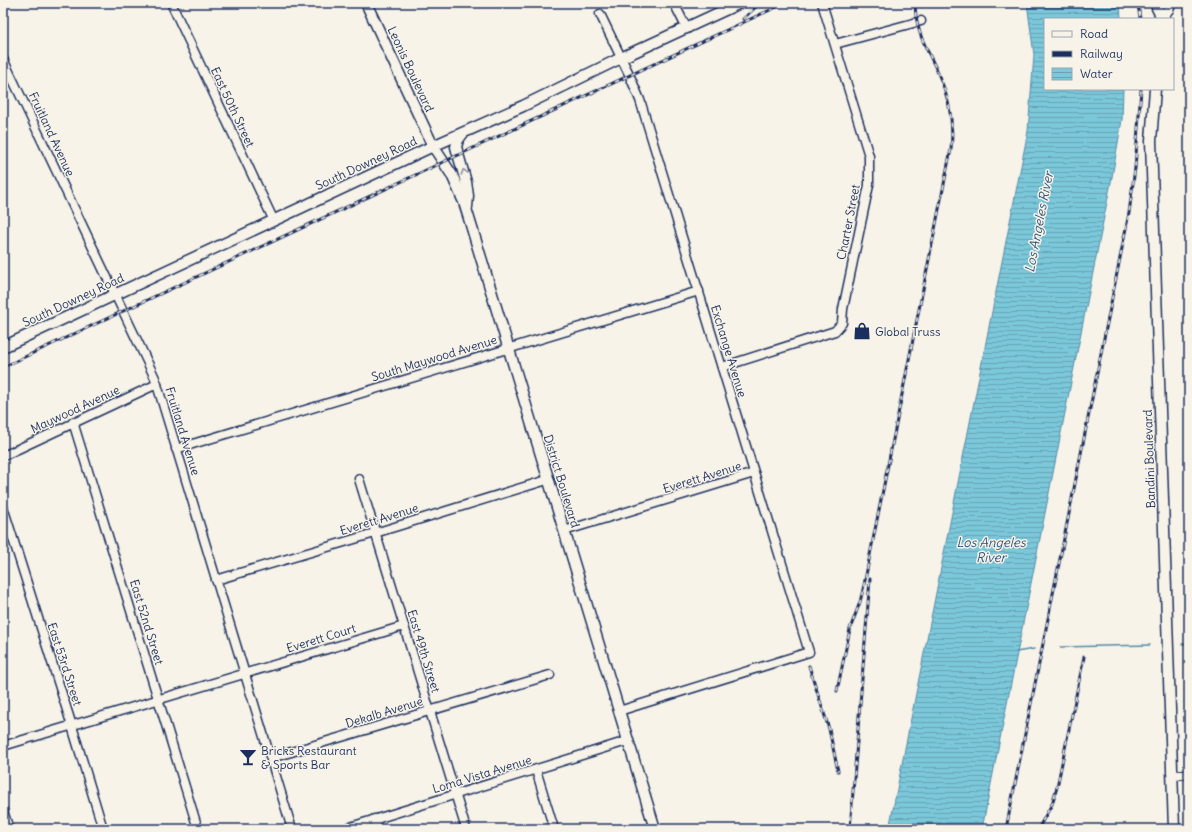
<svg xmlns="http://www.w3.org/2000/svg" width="1192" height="832" font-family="Delius,sans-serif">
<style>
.water{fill:url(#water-rules);stroke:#558ba9}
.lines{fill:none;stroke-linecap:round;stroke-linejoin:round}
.stream{stroke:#558ba9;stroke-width:1.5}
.minor-casing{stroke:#1b2f5e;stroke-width:11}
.major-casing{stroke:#1b2f5e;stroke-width:13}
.minor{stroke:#f7f3e8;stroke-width:8}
.major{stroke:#f7f3e8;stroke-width:10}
.rail-casing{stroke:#1b2f5e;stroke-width:3}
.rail{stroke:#f7f3e8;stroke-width:1.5;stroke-dasharray:4.5;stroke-linecap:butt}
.oneway{stroke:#8991a3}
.labels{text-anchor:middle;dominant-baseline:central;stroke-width:3;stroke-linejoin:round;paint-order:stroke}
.street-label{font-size:12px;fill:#1b2f5e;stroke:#f7f3e8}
.poi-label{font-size:12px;fill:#1b2f5e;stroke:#f7f3e8;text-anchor:start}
.water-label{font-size:13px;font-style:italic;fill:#33557d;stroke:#f7f3e8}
</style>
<defs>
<pattern id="water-rules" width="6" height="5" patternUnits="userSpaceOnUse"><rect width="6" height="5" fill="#7cc8db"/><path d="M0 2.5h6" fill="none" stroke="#65a3b5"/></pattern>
</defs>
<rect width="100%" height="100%" fill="#f7f3e8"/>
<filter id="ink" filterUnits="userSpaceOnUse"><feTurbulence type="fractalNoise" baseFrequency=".025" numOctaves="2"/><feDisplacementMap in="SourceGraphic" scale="8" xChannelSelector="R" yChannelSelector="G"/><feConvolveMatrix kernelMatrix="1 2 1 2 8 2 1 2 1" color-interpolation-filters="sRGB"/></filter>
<g filter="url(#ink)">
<polygon class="water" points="1027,3 1120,3 1121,19 1045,19 1045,89 1123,89 1122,120 1112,177 982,829 889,829 1028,131 1034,55"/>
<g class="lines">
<g class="stream">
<polyline points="1182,644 1189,643"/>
<polyline points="1060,647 1150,645"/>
<polyline points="1016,652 1034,649"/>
</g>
<g class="minor-casing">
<g id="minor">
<polyline points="171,3 274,221"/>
<polyline points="674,3 687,29"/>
<polyline points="600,14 629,74 640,100 809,652 619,711"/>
<polyline points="835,44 921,21"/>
<polyline points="3,59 155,378 292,829"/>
<polyline points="722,367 835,331 842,323 843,309 869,185 869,156 822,3"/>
<polyline points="73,422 198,829"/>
<polyline points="176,449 699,291"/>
<polyline points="3,456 157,384"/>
<polyline points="359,479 466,829"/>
<polyline points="3,507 72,726 103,829"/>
<polyline points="564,531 754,473"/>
<polyline points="216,580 375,533 547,480"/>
<polyline points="3,746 404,626"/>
<polyline points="271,758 550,675"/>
<polyline points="536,770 554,829"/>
<polyline points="1173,775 1189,774"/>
<polyline points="3,811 9,829"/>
<polyline points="374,819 377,829"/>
<polyline points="344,829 627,741"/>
</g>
</g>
<g class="major-casing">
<g id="major">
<polyline points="366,3 433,146 452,175 464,202 655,829"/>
<polyline points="1157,3 1157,8 1162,18"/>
<polyline points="1161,19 1169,8 1169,3"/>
<polyline points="1155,89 1151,141 1174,829"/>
<polyline points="463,133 458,140 456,147 466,182 468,196 467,207"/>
<polyline points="3,347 433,146 523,106 621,58 740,3"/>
</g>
</g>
<use href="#minor" class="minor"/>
<use href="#major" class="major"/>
<g class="rail-casing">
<g id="rail">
<polyline points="1138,3 1140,19"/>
<polyline points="743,19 760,3"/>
<polyline points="3,367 785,3"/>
<polyline points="809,666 829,729 838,771"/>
<path d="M837 691 850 629 860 602 864 585 951 149C954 123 949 97 938 73 926 46 916 34 915 3"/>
<polyline points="850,829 870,579"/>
<polyline points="1006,829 1129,213 1135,168 1141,89"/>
<polyline points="1038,829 1052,804 1057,787 1084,657"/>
</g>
</g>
<use href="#rail" class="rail"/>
</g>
<defs><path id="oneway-chevron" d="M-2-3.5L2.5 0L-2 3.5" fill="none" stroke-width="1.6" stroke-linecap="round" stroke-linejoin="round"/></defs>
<use class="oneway" href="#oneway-chevron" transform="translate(464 172) rotate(-107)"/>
</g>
<defs>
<g id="shop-bare" transform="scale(1.38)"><path d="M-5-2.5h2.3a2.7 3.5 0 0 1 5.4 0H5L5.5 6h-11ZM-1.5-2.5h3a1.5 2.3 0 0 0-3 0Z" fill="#1b2f5e" stroke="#f7f3e8" stroke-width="2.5" paint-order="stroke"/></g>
<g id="bar-bare" transform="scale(1.38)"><path d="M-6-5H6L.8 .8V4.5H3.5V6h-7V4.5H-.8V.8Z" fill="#1b2f5e" stroke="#f7f3e8" stroke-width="2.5" paint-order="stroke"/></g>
</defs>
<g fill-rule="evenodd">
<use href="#shop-bare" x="862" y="331"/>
<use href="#bar-bare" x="248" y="757"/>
</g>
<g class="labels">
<g class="street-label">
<text transform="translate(411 69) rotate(65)">Leonis Boulevard</text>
<text transform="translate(233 107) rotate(65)">East 50th Street</text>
<text transform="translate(52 134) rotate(65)">Fruitland Avenue</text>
<text transform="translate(366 163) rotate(-25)">South Downey Road</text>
<text transform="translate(848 222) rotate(-79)">Charter Street</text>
<text transform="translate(73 300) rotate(-25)">South Downey Road</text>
<text transform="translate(729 351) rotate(73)">Exchange Avenue</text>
<text transform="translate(434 358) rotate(-17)">South Maywood Avenue</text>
<text transform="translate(75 409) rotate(-25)">Maywood Avenue</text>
<text transform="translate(183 431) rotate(73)">Fruitland Avenue</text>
<text transform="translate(1149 459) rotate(-92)">Bandini Boulevard</text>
<text transform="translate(702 477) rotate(-17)">Everett Avenue</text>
<text transform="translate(562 481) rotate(73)">District Boulevard</text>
<text transform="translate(379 519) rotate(-17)">Everett Avenue</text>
<text transform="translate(147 622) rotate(73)">East 52nd Street</text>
<text transform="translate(321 638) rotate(-17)">Everett Court</text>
<text transform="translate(424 651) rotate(73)">East 49th Street</text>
<text transform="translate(65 664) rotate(72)">East 53rd Street</text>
<text transform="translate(384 712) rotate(-17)">Dekalb Avenue</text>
<text transform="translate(482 774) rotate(-17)">Loma Vista Avenue</text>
</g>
<g class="poi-label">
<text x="875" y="331">Global Truss</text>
<text x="261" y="750">Bricks Restaurant<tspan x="261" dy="14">&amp; Sports Bar</tspan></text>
</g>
<g class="water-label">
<text transform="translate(1039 222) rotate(-79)">Los Angeles River</text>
<text x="991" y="542">Los Angeles<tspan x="991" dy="15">River</tspan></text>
</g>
</g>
<rect width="1192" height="832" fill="none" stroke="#f7f3e8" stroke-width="16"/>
<rect x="8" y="8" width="1176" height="816" fill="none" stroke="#1b2f5e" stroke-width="1.5" filter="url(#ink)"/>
<rect x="1044" y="18" width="130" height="72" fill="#f7f3e8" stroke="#9fa5b1"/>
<rect x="1052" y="31" width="20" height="6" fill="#f7f3e8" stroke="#9fa5b1"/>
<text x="1080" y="38" font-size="12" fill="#1b2f5e">Road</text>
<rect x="1052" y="51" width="20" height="6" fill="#1b2f5e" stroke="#9fa5b1"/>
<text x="1080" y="58" font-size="12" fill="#1b2f5e">Railway</text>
<rect x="1052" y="68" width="20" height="12" fill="url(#water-rules)" stroke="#9fa5b1"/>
<text x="1080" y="78" font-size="12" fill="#1b2f5e">Water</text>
</svg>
